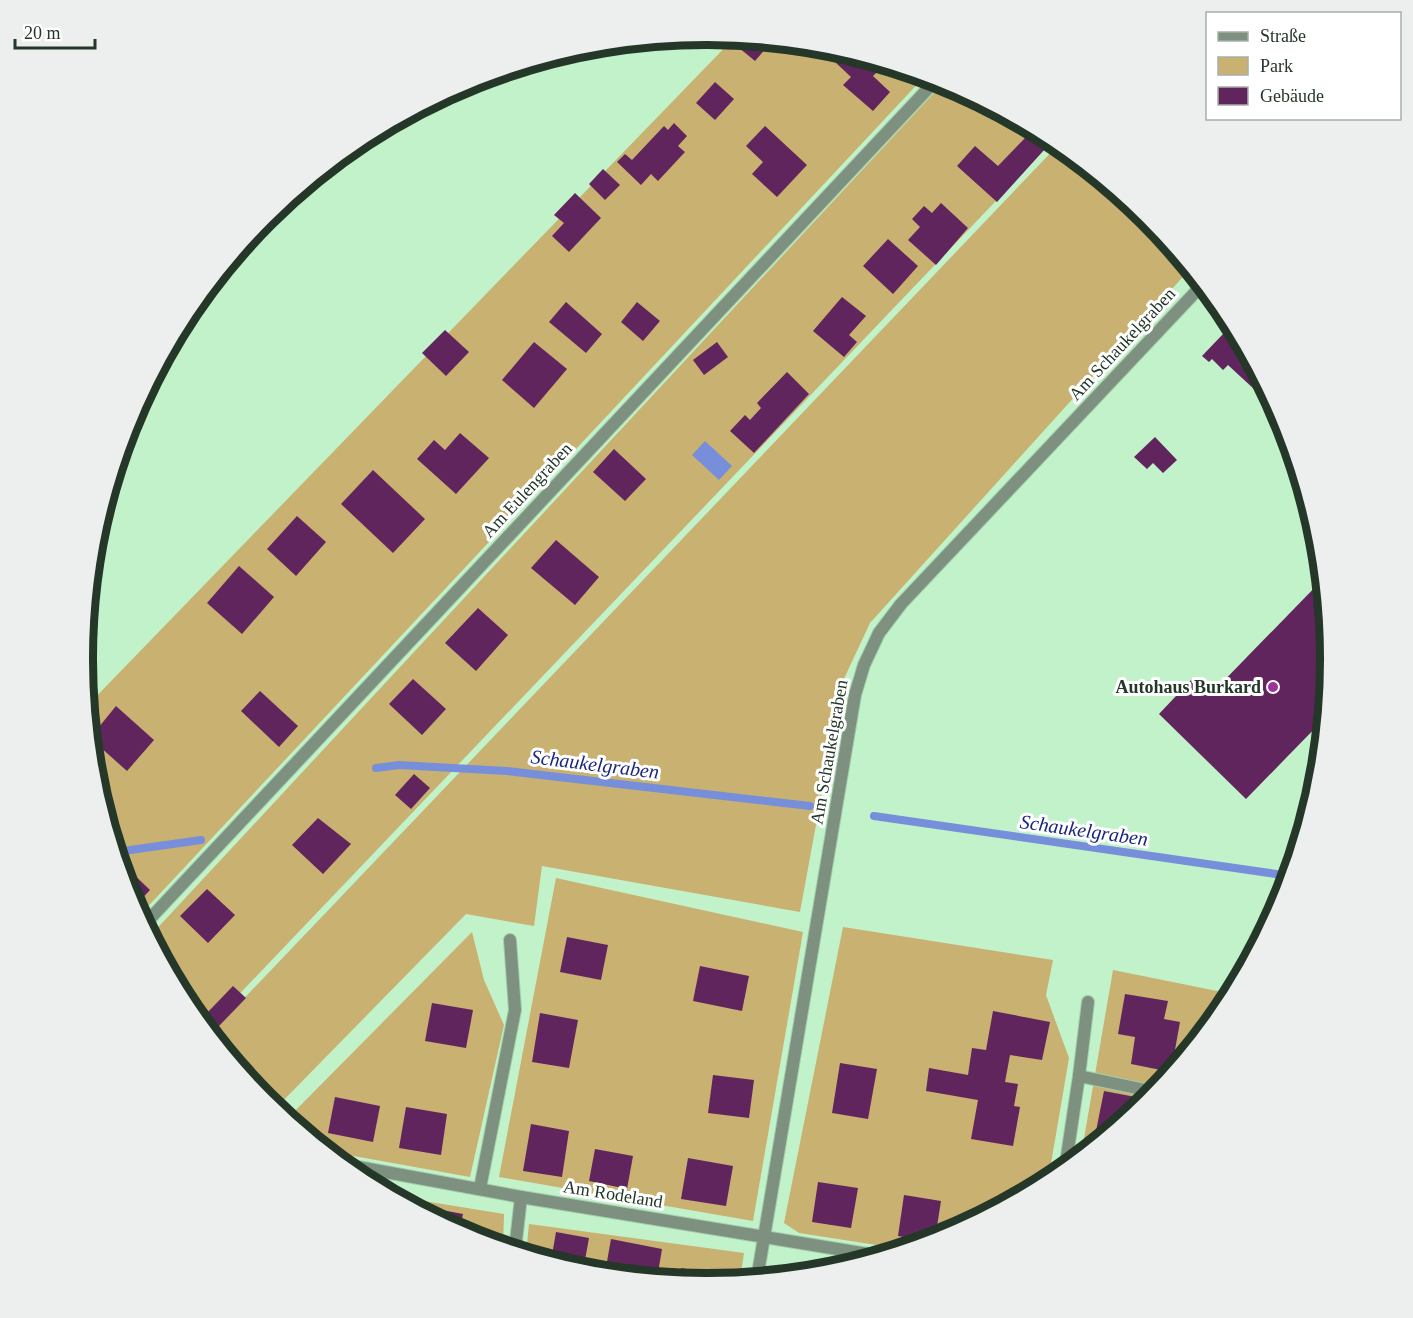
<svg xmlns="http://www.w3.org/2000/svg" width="1413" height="1318" font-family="'Times New Roman',serif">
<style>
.green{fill:#c9b171}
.water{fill:#778fda}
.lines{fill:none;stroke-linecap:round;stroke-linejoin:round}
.stream{stroke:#778fda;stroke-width:8}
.building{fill:#61255e}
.street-casing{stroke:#a2cda9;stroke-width:14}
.street{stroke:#7e9181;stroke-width:12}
.poi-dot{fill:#9b3497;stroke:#fff;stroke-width:2}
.labels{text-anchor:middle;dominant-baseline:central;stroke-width:6;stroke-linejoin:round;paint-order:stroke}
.street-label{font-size:18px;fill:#243728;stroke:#fff}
.poi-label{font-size:18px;font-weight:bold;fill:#243728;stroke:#fff;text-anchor:end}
.water-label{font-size:20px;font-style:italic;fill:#1a277e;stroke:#fff}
.rim{fill:none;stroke:#243728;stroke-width:8}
</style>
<rect width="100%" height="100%" fill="#c1f2c9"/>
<g class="green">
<polygon points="735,37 829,47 925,76 139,916 129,898 94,781 87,706"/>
<polygon points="944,82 1054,140 206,1029 187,1006 150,936"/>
<polygon points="1059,144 1148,218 1190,269 870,623 842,683 800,912 542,866 534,926 466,914 275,1109 265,1100 210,1034"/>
<polygon points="556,878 803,932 753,1221 499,1177"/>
<polygon points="843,927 1053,960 1046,995 1069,1058 1048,1181 945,1236 902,1249 799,1233 784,1223"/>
<polygon points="472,932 484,980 504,1025 470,1177 326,1151 287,1119"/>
<polygon points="1113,970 1232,994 1226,1006 1148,1101 1081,1156"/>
<polygon points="393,1196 504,1214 503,1247 467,1236"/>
<polygon points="529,1224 744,1253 740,1280 707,1283 584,1271 526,1254"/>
</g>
<polygon class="water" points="705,441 732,466 719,480 692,455"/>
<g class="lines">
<g class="stream">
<polyline points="376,768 399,765 507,771 810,806"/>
<polyline points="874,816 1290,876"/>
<polyline points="116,852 201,840"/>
</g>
</g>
<g class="building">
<polygon points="745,38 772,41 755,61 738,47"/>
<polygon points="843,51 885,64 873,76 890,92 873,111 843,85 851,77 834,61"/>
<polygon points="715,82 734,99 715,120 696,103"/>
<polygon points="1013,118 1053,140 997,202 957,166 975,146 998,166 1025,138 1008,123"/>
<polygon points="674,123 687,136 678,146 685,152 658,181 651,174 641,185 617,162 625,154 632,160 664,126 668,130"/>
<polygon points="765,126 807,165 777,197 752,174 763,162 746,146"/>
<polygon points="603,169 620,185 605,200 589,184"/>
<polygon points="575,193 601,218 569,252 552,236 564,223 554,215"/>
<polygon points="941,203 968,228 936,265 908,240 920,227 912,219 924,206 932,213"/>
<polygon points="888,239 918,266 893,294 863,266"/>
<polygon points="842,297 866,316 849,335 857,342 844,357 813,331"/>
<polygon points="566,302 602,334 586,353 549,322"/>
<polygon points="637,302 660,321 643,341 621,322"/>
<polygon points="1234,328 1263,381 1255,390 1228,365 1223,370 1212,359 1209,362 1202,356 1224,333 1227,335"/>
<polygon points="445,330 469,352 446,376 422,353"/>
<polygon points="534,342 567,369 534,408 502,380"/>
<polygon points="717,342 728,357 704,375 693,360"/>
<polygon points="787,372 809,394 754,453 730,431 745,415 750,420 761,408 757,403"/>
<polygon points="460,433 489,458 456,494 417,459 434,440 445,450"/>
<polygon points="1155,437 1177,460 1163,473 1153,463 1147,469 1134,457"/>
<polygon points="614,449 646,479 625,501 593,472"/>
<polygon points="373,470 425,519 393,553 341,504"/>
<polygon points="297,516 326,542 296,576 267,549"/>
<polygon points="556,540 599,577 575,605 531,568"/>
<polygon points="239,566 274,597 242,634 207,603"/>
<polygon points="1323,579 1331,659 1325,718 1246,799 1159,714 1193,678 1210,695"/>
<polygon points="478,608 508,635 476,671 445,643"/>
<polygon points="413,679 446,709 422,735 389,704"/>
<polygon points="260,691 298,726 279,747 241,711"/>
<polygon points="116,706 154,740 127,771 90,738"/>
<polygon points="414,774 430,788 411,809 395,795"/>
<polygon points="318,818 351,844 323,874 292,845"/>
<polygon points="127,868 150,890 134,907 122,873"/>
<polygon points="207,889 235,915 208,943 180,916"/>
<polygon points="567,937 608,945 601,980 560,972"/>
<polygon points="700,966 749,976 742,1011 693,1001"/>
<polygon points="233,986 246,998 219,1026 206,1014"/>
<polygon points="1125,994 1168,1001 1164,1019 1180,1022 1171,1072 1131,1064 1135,1037 1118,1034"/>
<polygon points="432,1003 473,1010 466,1048 425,1041"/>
<polygon points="993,1011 1050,1022 1042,1060 1010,1055 1005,1082 1018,1084 1014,1106 1020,1107 1013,1146 971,1139 978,1100 926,1091 929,1068 968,1075 972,1048 986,1050"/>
<polygon points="540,1013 578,1020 569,1068 532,1062"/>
<polygon points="840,1063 877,1069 868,1119 832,1113"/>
<polygon points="713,1075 754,1080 749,1118 708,1113"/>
<polygon points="1104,1091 1146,1099 1146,1102 1098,1142 1094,1141"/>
<polygon points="335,1097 380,1106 373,1142 328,1133"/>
<polygon points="406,1107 447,1114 441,1155 399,1148"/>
<polygon points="531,1124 569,1131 562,1177 523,1171"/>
<polygon points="595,1149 633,1156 627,1189 589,1181"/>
<polygon points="688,1158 733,1166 726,1206 681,1199"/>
<polygon points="818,1182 858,1188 851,1228 812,1222"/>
<polygon points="904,1195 941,1201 935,1239 928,1241 898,1236"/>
<polygon points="416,1205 463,1214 459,1232 416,1208"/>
<polygon points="556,1232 589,1238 583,1271 551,1261"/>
<polygon points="611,1239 662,1249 657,1279 605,1273"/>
<polygon points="681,1268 724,1276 723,1282 706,1284 679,1281"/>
<polygon points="774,1269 799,1274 772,1277"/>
</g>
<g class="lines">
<g class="street-casing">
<g id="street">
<polyline points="144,925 937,79"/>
<polyline points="1079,1076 1155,1092"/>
<polyline points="342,1164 521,1197 880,1256"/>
<polyline points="1065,1169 1079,1076 1088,1002"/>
<polyline points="480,1188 515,1010 510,940"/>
<polyline points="515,1250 521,1197"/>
<polyline points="757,1279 855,695 864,665 879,633 901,604 1203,284"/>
</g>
</g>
<use href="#street" class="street"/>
</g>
<circle class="poi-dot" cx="1273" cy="687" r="6"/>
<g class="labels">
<g class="street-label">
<text transform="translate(1122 344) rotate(-47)">Am Schaukelgraben</text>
<text transform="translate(527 490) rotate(-47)">Am Eulengraben</text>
<text transform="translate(829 752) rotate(-80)">Am Schaukelgraben</text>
<text transform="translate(613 1194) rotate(9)">Am Rodeland</text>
</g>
<g class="poi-label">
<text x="1261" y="687">Autohaus Burkard</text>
</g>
<g class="water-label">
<text transform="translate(595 764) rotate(7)">Schaukelgraben</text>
<text transform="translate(1084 830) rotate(8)">Schaukelgraben</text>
</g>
</g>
<path d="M0 0H1413V1318H0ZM706 45H707A613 613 0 0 1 1320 658V660A613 613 0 0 1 707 1273H706A613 613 0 0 1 93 660V658A613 613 0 0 1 706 45Z" fill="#edefee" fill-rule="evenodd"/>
<path class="rim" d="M706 45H707A613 613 0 0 1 1320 658V660A613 613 0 0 1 707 1273H706A613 613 0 0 1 93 660V658A613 613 0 0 1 706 45Z"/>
<rect x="1206" y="12" width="195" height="108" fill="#ffffff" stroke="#a7afa9" stroke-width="1.5"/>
<rect x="1218" y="32" width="30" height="9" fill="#7e9181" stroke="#a7afa9" stroke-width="1.5"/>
<text x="1260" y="42" font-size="18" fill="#243728">Straße</text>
<rect x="1218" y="57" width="30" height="18" fill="#c9b171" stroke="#a7afa9" stroke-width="1.5"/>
<text x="1260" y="72" font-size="18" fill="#243728">Park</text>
<rect x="1218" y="87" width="30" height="18" fill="#61255e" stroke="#a7afa9" stroke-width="1.5"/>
<text x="1260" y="102" font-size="18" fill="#243728">Gebäude</text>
<path d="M15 39v9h80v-9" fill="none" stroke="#243728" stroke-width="3"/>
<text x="24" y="39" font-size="18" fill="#243728" stroke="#ffffff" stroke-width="4.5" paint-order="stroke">20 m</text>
</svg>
